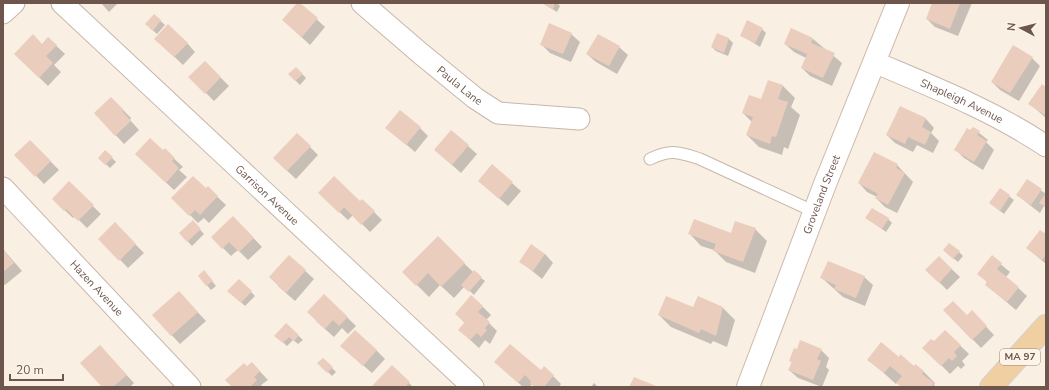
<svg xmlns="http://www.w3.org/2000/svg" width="1049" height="390" font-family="'Nunito Sans',sans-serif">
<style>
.shadow{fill:#0003}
.building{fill:#ebcdbe}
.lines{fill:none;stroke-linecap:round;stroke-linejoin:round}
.lane-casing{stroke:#c8b7ab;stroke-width:13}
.street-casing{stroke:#c8b7ab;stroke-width:23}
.secondary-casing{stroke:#cdb9ac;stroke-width:24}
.primary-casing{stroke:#d6d0cd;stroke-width:24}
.lane{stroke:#fff;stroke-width:11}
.street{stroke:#fff;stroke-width:21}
.secondary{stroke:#fff;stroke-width:22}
.primary{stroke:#f0cfa3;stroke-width:22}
.labels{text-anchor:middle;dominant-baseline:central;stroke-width:3;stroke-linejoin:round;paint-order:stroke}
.shield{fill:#fcf3e9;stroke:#99857b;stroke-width:1}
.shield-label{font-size:10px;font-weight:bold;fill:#6e564c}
.street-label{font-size:11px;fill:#6e564c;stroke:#fcf3e9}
</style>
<rect width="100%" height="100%" fill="#f9efe3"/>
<g class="shadow">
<polygon points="101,3 118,3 109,12"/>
<polygon points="299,3 325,27 310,45 283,20"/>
<polygon points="542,3 557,3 560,6 557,12"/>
<polygon points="934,3 972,3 958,36 935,27 927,19"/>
<polygon points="154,15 165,25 157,34 150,28"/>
<polygon points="762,29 766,33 760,47 741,35"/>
<polygon points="571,34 580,42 571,62 550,53 541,44"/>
<polygon points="717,34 729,39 733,43 728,56 716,51 712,47"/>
<polygon points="48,38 65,54 54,65 61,72 48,86 15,54 42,45"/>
<polygon points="813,39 842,63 832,86 810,76 802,68 806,58 794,52 785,44"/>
<polygon points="187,43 195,52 183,65 164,47"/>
<polygon points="619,47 628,55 617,74 596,62 587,54"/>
<polygon points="1032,58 1040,66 1019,101 1000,90 992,82"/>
<polygon points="205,62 229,86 214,101 190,77"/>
<polygon points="296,68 306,78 300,85 290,75"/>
<polygon points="768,81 783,86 795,98 791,107 800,115 788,149 784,147 782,155 759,147 747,135 752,122 743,113 761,101"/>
<polygon points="1046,88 1046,118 1030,104"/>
<polygon points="111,98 131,118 130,120 139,130 124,144 95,113"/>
<polygon points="900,107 926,119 934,128 931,133 939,141 933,153 917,145 913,152 895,143 887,135"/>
<polygon points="387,128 420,128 428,136 415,152"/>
<polygon points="973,128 988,140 986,142 994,150 983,170 964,158 956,150"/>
<polygon points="451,131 477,154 461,173 444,158"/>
<polygon points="297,134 318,155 296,179 283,167"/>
<polygon points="30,141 59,170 44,184 16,155"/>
<polygon points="165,150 183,167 179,170 187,177 174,190 144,162"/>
<polygon points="105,151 116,162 110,168 99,158"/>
<polygon points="897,165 913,182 897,213 885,207 876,198 877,197 867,192 859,183"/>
<polygon points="492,166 521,191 508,206 479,181"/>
<polygon points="1027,180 1046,194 1046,208 1044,206 1040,213 1017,195"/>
<polygon points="69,183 101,214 87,228 75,216 73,218 53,199"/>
<polygon points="208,188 226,205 209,223 204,218 198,223 173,198 206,190"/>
<polygon points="1000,189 1014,200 1004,214 990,203"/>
<polygon points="319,193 360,202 362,200 382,220 370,232 353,215 348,220"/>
<polygon points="867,218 888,219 892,223 886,232"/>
<polygon points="193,222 204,234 192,246 180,233"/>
<polygon points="115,224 144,253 128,268 100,239"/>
<polygon points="242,226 262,247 248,260 238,250 231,256 212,237"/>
<polygon points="755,229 767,241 755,273 726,262 714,250 701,246 690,234 731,234"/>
<polygon points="1046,235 1046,264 1027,248"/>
<polygon points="438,238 473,272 485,281 474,295 465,286 454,298 440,285 429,297 404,272"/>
<polygon points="3,249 22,271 5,285 3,283"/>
<polygon points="959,252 963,256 958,262 948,254"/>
<polygon points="545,254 553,263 542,279 520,261"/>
<polygon points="289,256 314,279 295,301 278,286"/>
<polygon points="939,257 960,277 947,290 927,270"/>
<polygon points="992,257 1010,272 1006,277 1027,296 1016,310 986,285"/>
<polygon points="199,276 208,276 216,286 211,290"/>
<polygon points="864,277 873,285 865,306 843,297 822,278"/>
<polygon points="239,280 255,296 245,306 229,291"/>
<polygon points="324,295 356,326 348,334 342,328 334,337 316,321"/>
<polygon points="698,297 723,308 735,320 727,347 713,341 711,344 671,327 659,315 693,308"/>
<polygon points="187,301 206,321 180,344 153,315"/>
<polygon points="483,307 491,315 486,320 497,331 490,344 485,340 479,348 468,338 465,323 456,314"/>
<polygon points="944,310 967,316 972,312 994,335 981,348"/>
<polygon points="287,325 303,340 298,344 293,340 287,346 276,336"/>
<polygon points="945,331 969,354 962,361 965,365 961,369 958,366 950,374 924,348 934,343"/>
<polygon points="376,350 385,359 372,373 350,354"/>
<polygon points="821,350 829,358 826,367 829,370 822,387 798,378 789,370 792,363 790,360"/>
<polygon points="108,355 134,383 130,387 103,387"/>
<polygon points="899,358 924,372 935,383 934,385 936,387 902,387 897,382 896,384 868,359"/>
<polygon points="323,359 336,372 332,376 319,363"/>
<polygon points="252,363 268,380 261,385 263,387 233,387"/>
<polygon points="392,367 409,383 413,387 372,387"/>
<polygon points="504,370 541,372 553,376 561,384 559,387 535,387 532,384 530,387 523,387"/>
<polygon points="594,383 598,387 591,387"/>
</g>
<g class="building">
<polygon points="297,3 300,3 318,18 302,37 282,20"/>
<polygon points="541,3 555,3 553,9"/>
<polygon points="932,3 960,3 950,29 926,19"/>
<polygon points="154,14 161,20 153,31 145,24"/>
<polygon points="747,20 763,28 755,43 740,36"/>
<polygon points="549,23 572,33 563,54 540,45"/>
<polygon points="168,24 188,43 174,57 154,39"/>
<polygon points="791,28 813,38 811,43 835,53 823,78 801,68 807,54 784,44"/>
<polygon points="717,33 729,38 724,53 711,47"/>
<polygon points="33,34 42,44 48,37 57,45 46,56 53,63 39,78 14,54"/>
<polygon points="598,34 620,46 609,66 586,54"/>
<polygon points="1013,45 1033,57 1010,93 991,82"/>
<polygon points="205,61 221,77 205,94 188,77"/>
<polygon points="296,67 303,74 295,81 288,74"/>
<polygon points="768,80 783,85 778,99 788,102 776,137 772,136 770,144 746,135 753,117 742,113 749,95 761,99"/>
<polygon points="1042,84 1046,87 1046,116 1028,104"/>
<polygon points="111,97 124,110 122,111 131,121 115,136 94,113"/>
<polygon points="900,106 926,118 922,127 931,132 925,145 908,137 905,144 886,135"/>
<polygon points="400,110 421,127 406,145 385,128"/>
<polygon points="973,127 980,131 977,135 987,141 974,162 954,150 967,128 970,130"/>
<polygon points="451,130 469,145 452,165 434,150"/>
<polygon points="297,133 311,146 287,171 273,158"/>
<polygon points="150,138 163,150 165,148 175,158 172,161 179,168 166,183 135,154"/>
<polygon points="30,140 51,161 35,177 14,155"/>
<polygon points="105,150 113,157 105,165 98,158"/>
<polygon points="874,152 898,164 896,168 905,173 888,205 875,198 878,194 858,183"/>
<polygon points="492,164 513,182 499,199 478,181"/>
<polygon points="193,176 206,188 208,186 218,196 200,215 195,210 189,216 171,198"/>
<polygon points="334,176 360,201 362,199 375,211 361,225 344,207 339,213 318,193"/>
<polygon points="1027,179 1042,189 1031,205 1016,195"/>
<polygon points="69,181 94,205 78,221 66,209 64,211 52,199"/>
<polygon points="1000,188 1010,195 1000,211 989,203"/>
<polygon points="1046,193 1046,207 1039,203"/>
<polygon points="872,208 889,218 882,229 865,218"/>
<polygon points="233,216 254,238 239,252 229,242 222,249 211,237"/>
<polygon points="694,219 731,233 735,221 756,228 743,262 713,251 716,244 688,234"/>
<polygon points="193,220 201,229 187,242 179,233"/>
<polygon points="115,222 136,244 119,261 98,239"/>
<polygon points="1040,230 1046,234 1046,255 1042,260 1026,248"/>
<polygon points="438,236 465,263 441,287 428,273 416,286 402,272"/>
<polygon points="949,243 960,251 953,259 943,250"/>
<polygon points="531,244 545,254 533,271 519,262"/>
<polygon points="3,249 14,263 3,272"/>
<polygon points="289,255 306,270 286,293 269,277"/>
<polygon points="992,255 1002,263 997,269 1019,287 1007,302 985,285 987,282 977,274"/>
<polygon points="939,256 952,269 939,283 925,270"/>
<polygon points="828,261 865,276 856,298 834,289 836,285 820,278"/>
<polygon points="204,270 213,281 206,286 198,276"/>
<polygon points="474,270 482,277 469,292 461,285"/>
<polygon points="239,279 252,291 241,303 227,291"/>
<polygon points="179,291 198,312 171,336 152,315"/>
<polygon points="324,294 348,317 339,326 333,320 325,329 307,312"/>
<polygon points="471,295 483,306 478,312 490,322 485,328 487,330 481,337 477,333 470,340 458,330 465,322 455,314"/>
<polygon points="666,296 693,307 698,296 723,307 716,336 701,329 699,333 658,315"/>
<polygon points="953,301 967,315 972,310 987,326 972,340 943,310"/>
<polygon points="286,323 299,335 294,341 289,337 283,343 274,336"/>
<polygon points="355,330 377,350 363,366 340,346"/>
<polygon points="945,330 961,345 954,352 957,356 952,361 949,358 941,366 922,348 931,339 934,341"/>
<polygon points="800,340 822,349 817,359 821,361 813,380 788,370 792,362 789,361 794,348 797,349"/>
<polygon points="881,342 899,357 900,354 914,366 915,364 924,371 922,374 934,383 931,387 902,387 896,383 902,376 890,366 884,373 867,360"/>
<polygon points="510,344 541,370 544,366 554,375 544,387 535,387 530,383 531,381 525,375 518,383 494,362"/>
<polygon points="100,345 127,375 113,387 102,387 80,363"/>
<polygon points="323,358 333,367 327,373 317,363"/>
<polygon points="252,362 260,371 254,377 257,380 250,387 232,387 225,380 244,363 247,366"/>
<polygon points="392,365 410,382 405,387 371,387"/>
<polygon points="634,377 656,386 656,387 629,387"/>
</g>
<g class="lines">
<g class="lane-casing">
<path id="lane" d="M650 159C671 149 678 152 700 159L815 212"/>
</g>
<g class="street-casing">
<g id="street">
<path id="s1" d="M62 3 473 387"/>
<path id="s2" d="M362 3 420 53 475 98 498 113 579 119"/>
<polyline points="3,13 14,3"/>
<path id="s3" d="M874 62C933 87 992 110 1046 146"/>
<path id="s4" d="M3 188 190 387"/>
</g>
</g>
<g class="secondary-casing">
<g id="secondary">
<path id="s5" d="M748 387 825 184 898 3"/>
</g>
</g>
<g class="primary-casing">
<polyline id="primary" points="991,387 1046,326"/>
</g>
<use href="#lane" class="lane"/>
<use href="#street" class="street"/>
<use href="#secondary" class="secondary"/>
<use href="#primary" class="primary"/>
</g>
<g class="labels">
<rect class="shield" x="1000" y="349" width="40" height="16" rx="3"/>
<g class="shield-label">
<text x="1020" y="357">MA 97</text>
</g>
<g class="street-label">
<text stroke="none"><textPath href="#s2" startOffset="128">Paula Lane</textPath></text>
<text stroke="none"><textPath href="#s3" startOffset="96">Shapleigh Avenue</textPath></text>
<text stroke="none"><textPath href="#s1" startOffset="281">Garrison Avenue</textPath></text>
<text stroke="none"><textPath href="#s5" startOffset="206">Groveland Street</textPath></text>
<text stroke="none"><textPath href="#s4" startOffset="137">Hazen Avenue</textPath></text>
</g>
</g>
<rect width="1049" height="390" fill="none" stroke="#6e564c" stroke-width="8"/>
<g transform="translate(1021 28) rotate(277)" stroke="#fcf3e9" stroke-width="3" paint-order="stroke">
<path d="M0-3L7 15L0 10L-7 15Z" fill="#6e564c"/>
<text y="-6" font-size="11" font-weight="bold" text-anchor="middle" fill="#6e564c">N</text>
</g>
<path d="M10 374v6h53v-6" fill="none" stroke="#6e564c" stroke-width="2"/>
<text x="16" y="374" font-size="12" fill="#6e564c" stroke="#fcf3e9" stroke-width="3" paint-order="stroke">20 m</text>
</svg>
